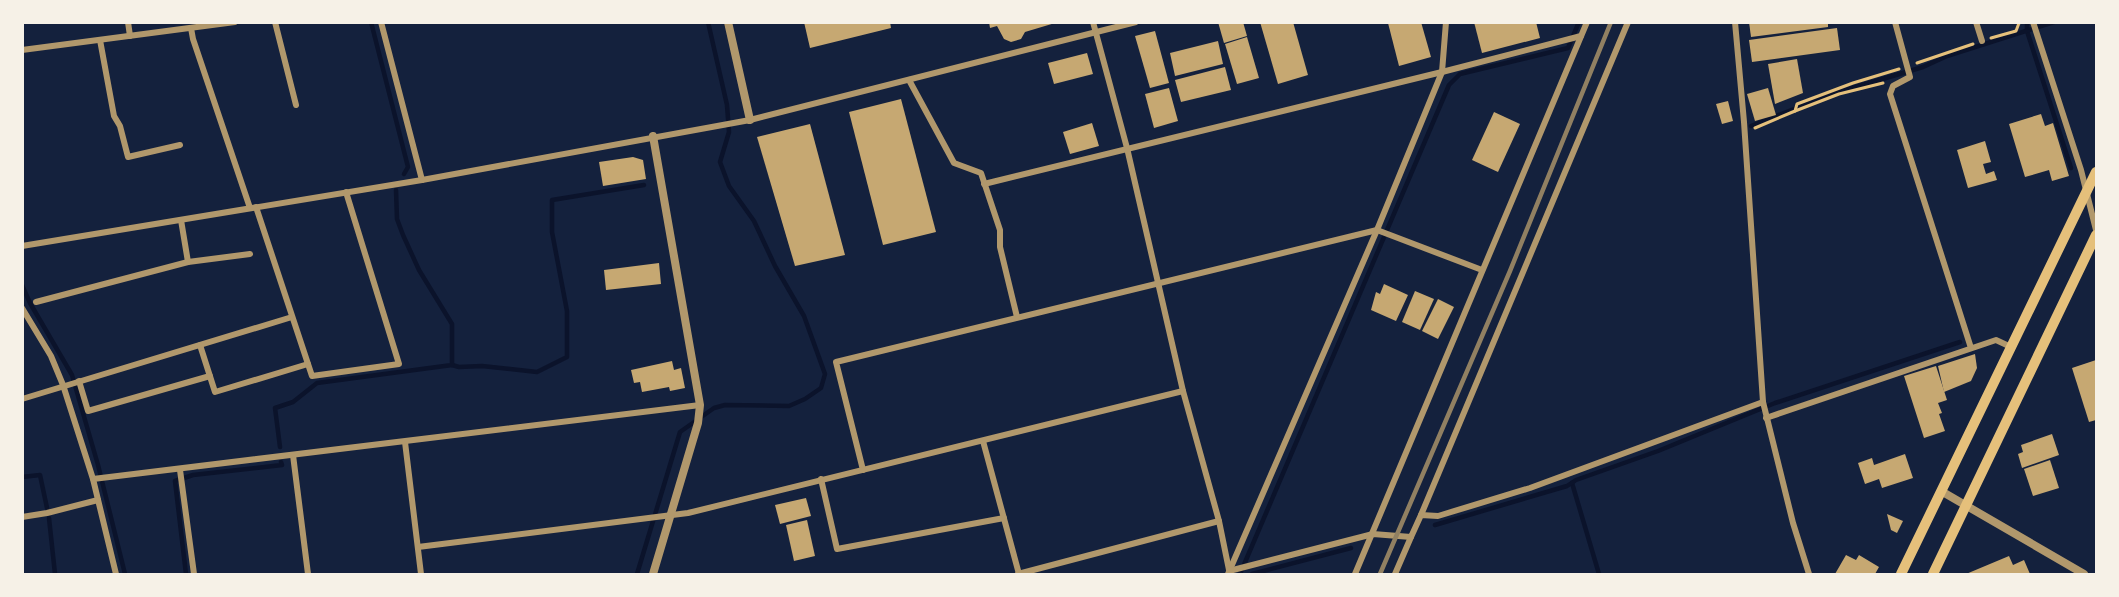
<svg xmlns="http://www.w3.org/2000/svg" width="2119" height="597" font-family="'Nunito Sans',sans-serif">
<style>
.lines{fill:none;stroke-linecap:round;stroke-linejoin:round}
.stream{stroke:#0b132b;stroke-width:4.5}
.building{fill:#c6a872}
.path{stroke:#e5c07b;stroke-width:3}
.minor{stroke:#b1986c;stroke-width:6}
.tertiary{stroke:#b1986c;stroke-width:8}
.primary{stroke:#e5c07b;stroke-width:10}
.rail{stroke:#918062;stroke-width:4.5}
</style>
<rect width="100%" height="100%" fill="#14213d"/>
<g class="lines">
<g class="stream">
<polyline points="371,22 408,167 404,174"/>
<polyline points="2027,22 2027,31 2071,168"/>
<polyline points="1751,126 1832,94 1923,67 1947,56 2054,22"/>
<polyline points="22,285 30,303 72,375 98,465 125,574"/>
<polyline points="452,365 459,367 482,366 537,372 567,357 567,311 552,232 552,200 644,185"/>
<polyline points="280,447 275,408 293,402 317,383 452,365 452,324 419,270 403,235 397,219 396,190"/>
<polyline points="22,477 40,475 47,508"/>
<polyline points="1572,483 1599,574"/>
<polyline points="49,518 55,574"/>
<polyline points="1435,525 1567,486 1576,480 1658,451 1775,403 1960,342"/>
<polyline points="186,574 175,481 193,475 282,465 281,462"/>
<polyline points="637,574 680,432 714,408 725,405 789,406 805,399 821,388 825,374 804,316 775,266 754,221 729,186 720,162 729,132 727,105 708,22"/>
<polyline points="1240,574 1449,85 1460,74 1568,48 1579,22"/>
<polyline points="1252,574 1351,548"/>
</g>
</g>
<g class="building">
<polygon points="804,22 890,22 891,28 810,48"/>
<polygon points="989,22 1055,22 1055,23 1025,32 1021,39 1011,42 1004,39 997,26 990,28"/>
<polygon points="1218,22 1243,22 1247,36 1224,43"/>
<polygon points="1260,22 1293,22 1308,75 1278,84"/>
<polygon points="1391,22 1421,22 1431,57 1399,66 1388,23"/>
<polygon points="1474,22 1536,22 1540,38 1482,53"/>
<polygon points="1749,22 1828,22 1828,27 1751,37"/>
<polygon points="1837,28 1840,50 1752,62 1749,40"/>
<polygon points="1155,31 1169,83 1150,88 1135,36"/>
<polygon points="1247,37 1259,78 1237,84 1225,44"/>
<polygon points="1218,41 1223,64 1175,76 1170,53"/>
<polygon points="1087,53 1093,74 1054,84 1048,63"/>
<polygon points="1797,59 1803,93 1775,104 1768,64"/>
<polygon points="1225,67 1231,90 1181,102 1175,80"/>
<polygon points="1169,88 1178,121 1154,128 1145,94"/>
<polygon points="1768,88 1776,115 1755,121 1747,94"/>
<polygon points="901,99 936,232 883,245 849,112"/>
<polygon points="1728,101 1733,121 1722,124 1716,104"/>
<polygon points="1494,112 1520,124 1498,172 1472,160"/>
<polygon points="2041,114 2045,126 2053,123 2069,176 2052,181 2049,170 2025,177 2009,124"/>
<polygon points="1092,123 1099,146 1070,154 1063,132"/>
<polygon points="810,124 845,255 795,266 757,137"/>
<polygon points="1985,141 1991,162 1983,164 1986,174 1994,171 1997,180 1968,188 1957,150"/>
<polygon points="633,157 643,160 646,179 603,186 599,162"/>
<polygon points="659,263 661,284 606,290 604,270"/>
<polygon points="1384,284 1408,295 1396,321 1371,310 1376,292 1380,294"/>
<polygon points="1415,291 1434,299 1420,330 1402,322"/>
<polygon points="1438,299 1454,307 1438,339 1422,331"/>
<polygon points="1975,354 1977,368 1971,381 1944,392 1938,366"/>
<polygon points="2096,360 2096,420 2089,422 2072,368"/>
<polygon points="672,361 674,370 681,368 685,388 670,391 669,387 642,392 640,382 634,383 631,370"/>
<polygon points="1936,366 1947,400 1938,403 1942,413 1939,414 1945,431 1924,438 1904,376"/>
<polygon points="2052,434 2059,455 2022,468 2018,454 2023,452 2021,445"/>
<polygon points="1905,454 1913,478 1882,488 1879,479 1865,484 1858,463 1872,458 1874,465"/>
<polygon points="2050,460 2059,488 2033,496 2024,469"/>
<polygon points="806,498 811,516 780,524 775,505"/>
<polygon points="1887,514 1903,521 1897,533 1891,530"/>
<polygon points="807,520 815,556 794,561 786,525"/>
<polygon points="1846,555 1856,560 1859,555 1879,567 1875,574 1835,574"/>
<polygon points="2009,556 2013,565 2024,560 2030,574 1966,574"/>
</g>
<g class="lines">
<g class="path">
<polyline points="1991,38 2016,31 2019,23 2022,22"/>
<polyline points="1917,63 1973,44"/>
<polyline points="1795,111 1839,94 1883,83"/>
<polyline points="1755,128 1795,111 1797,104 1853,83 1899,69"/>
</g>
<g class="minor">
<polyline points="128,22 130,36"/>
<polyline points="275,22 296,105"/>
<polyline points="381,22 422,180"/>
<polyline points="1093,22 1127,148 1183,391 1219,521 1229,570"/>
<polyline points="1735,22 1744,122 1763,402 1793,523 1809,574"/>
<polyline points="1895,22 1910,77 1893,86 1890,94 1971,348"/>
<polyline points="1976,22 1982,41"/>
<polyline points="2033,22 2081,170 2096,230"/>
<polyline points="191,28 193,39 250,208"/>
<polyline points="100,40 114,116 120,126 128,157 180,145"/>
<polyline points="22,50 235,22"/>
<polyline points="909,80 954,163 981,173 1000,230 1000,247 1017,317"/>
<polyline points="984,184 1442,72 1581,36"/>
<polyline points="256,207 312,376 399,364 346,192"/>
<polyline points="181,220 188,262"/>
<polyline points="22,246 422,180 750,120 1136,22"/>
<polyline points="36,302 188,262 250,254"/>
<polyline points="22,308 51,356 63,385 93,479 116,574"/>
<polyline points="200,345 215,392 308,364"/>
<polyline points="79,381 88,411 210,376"/>
<polyline points="22,399 292,317"/>
<polyline points="1766,418 1996,340 2011,347"/>
<polyline points="983,441 1019,574"/>
<polyline points="405,442 421,574"/>
<polyline points="293,455 308,574"/>
<polyline points="180,470 194,574"/>
<polyline points="863,470 836,362 1377,230 1482,270"/>
<polyline points="93,479 700,405"/>
<polyline points="821,479 837,549 1004,518"/>
<polyline points="1421,515 1628,22"/>
<polyline points="22,517 47,513 98,500"/>
<polyline points="418,547 688,513 1183,391"/>
<polyline points="1229,571 1373,534 1411,537 1421,515 1438,516 1530,488 1763,402"/>
<polyline points="1018,574 1219,521"/>
<polyline points="1228,574 1377,230 1442,72 1446,22"/>
<polyline points="1355,574 1587,22"/>
<polyline points="1395,574 1411,537"/>
</g>
<g class="tertiary">
<polyline points="728,22 750,120"/>
<polyline points="653,136 700,405 698,423 653,574"/>
<polyline points="1941,491 2084,574"/>
</g>
<g class="primary">
<polyline points="1901,574 2096,172"/>
<polyline points="1933,574 2096,235"/>
</g>
<polyline class="rail" points="1380,574 1510,271 1611,22"/>
</g>
<rect width="2119" height="597" fill="none" stroke="#f6f1e7" stroke-width="48"/>
</svg>
